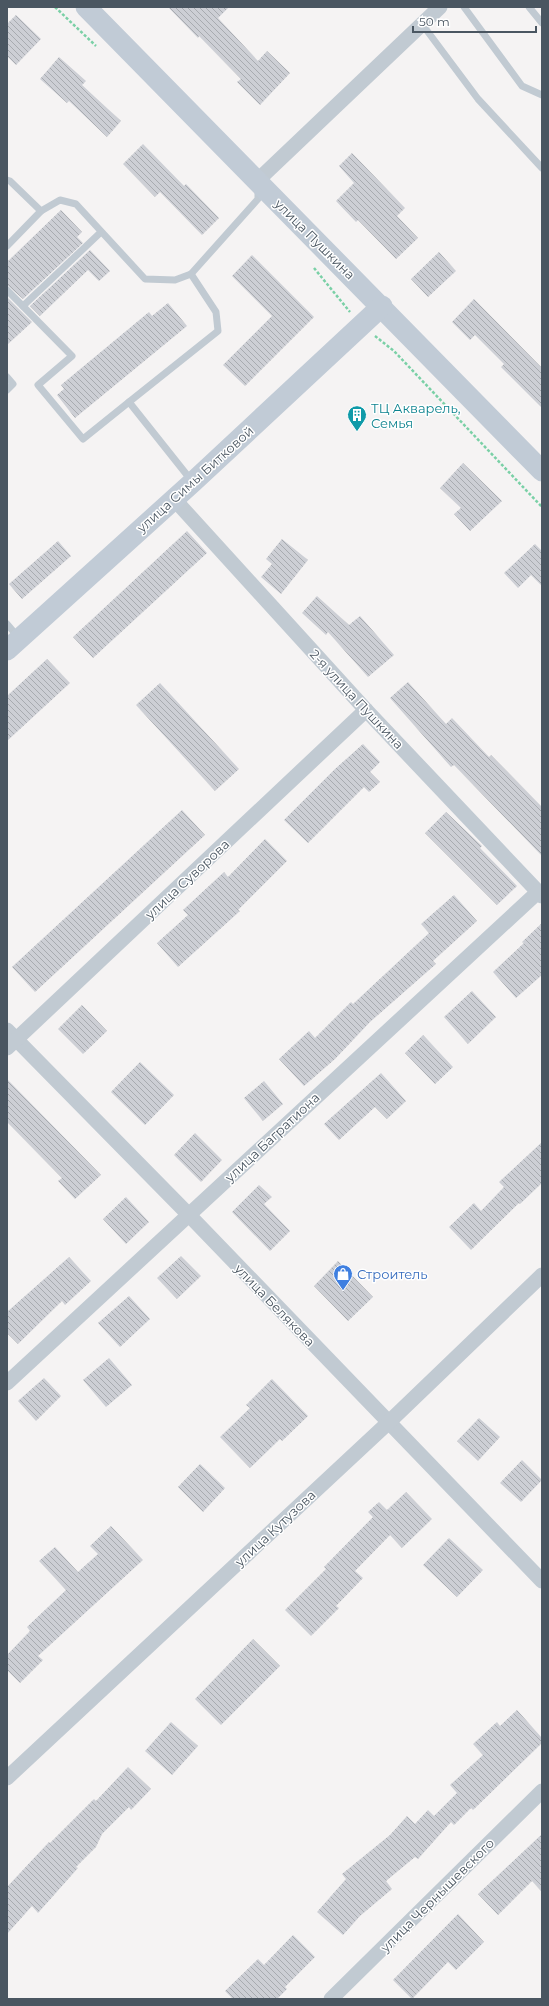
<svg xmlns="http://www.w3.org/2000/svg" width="549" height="2006" font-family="Montserrat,sans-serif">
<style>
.building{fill:url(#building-back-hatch)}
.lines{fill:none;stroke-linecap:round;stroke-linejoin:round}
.path{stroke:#7ad0a6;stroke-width:2.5;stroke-dasharray:3 2;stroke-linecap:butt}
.lane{stroke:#c1cad2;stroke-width:7}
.street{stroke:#c1cad2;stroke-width:15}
.secondary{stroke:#c1cbd6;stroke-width:21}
.labels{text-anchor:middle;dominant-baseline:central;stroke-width:3;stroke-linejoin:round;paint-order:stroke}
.street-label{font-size:13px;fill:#4a5661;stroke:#fff}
.culture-label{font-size:13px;fill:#0d838f;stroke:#fff;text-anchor:start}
.shop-label{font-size:13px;fill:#366cbe;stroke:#fff;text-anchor:start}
</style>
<defs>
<pattern id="building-back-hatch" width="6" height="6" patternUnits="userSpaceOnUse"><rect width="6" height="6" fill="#cdcfd5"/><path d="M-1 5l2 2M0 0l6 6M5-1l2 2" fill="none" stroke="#a8abb0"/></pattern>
</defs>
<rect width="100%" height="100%" fill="#f5f3f3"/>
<g class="building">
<polygon points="168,7 229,7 218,18 258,61 267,51 290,73 260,105 237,82 241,79 199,36 198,38"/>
<polygon points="16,15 41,39 16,65 7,56 7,24"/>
<polygon points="59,57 86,81 82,85 121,121 107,137 69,101 67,103 40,79"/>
<polygon points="143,144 184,186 186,184 219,218 202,235 160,192 155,197 123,164"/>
<polygon points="352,153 405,208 397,216 418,238 396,259 358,220 356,222 336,201 354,183 339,166"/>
<polygon points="61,210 82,232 77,237 83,243 23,299 7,285 7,262"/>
<polygon points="90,250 110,271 99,281 88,270 40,316 30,306"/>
<polygon points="439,252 456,271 428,297 411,279"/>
<polygon points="252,255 314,317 245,386 223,365 272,316 232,276"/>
<polygon points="7,297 32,322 7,345"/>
<polygon points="474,299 542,368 542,408 501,367 504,364 475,335 470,340 452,322"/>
<polygon points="168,303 187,326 75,418 57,395 64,389 61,385 149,312 152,316"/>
<polygon points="463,463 502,501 470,531 454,514 461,508 440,488"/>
<polygon points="187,531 207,553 93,658 73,637"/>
<polygon points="282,539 308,560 281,594 261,577 272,564 266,559"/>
<polygon points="58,541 71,556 22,599 9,584"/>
<polygon points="535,544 542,551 542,586 531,575 518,588 504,573"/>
<polygon points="317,596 349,625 360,616 394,655 368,677 328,632 326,635 302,613"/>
<polygon points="47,659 70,683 7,741 7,696"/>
<polygon points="408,682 446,724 452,718 489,757 491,755 542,807 542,856 454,765 451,767 390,698"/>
<polygon points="160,683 239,769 215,791 136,705"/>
<polygon points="363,744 380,762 370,772 380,782 369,792 364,787 308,843 284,820 335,769"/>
<polygon points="182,810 205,835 35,992 12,967"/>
<polygon points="446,812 482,846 480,848 517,886 497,905 425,833"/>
<polygon points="265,839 287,861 238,910 240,911 178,967 157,943 188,915 183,910 224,872 228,877"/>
<polygon points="454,895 477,921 433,961 436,964 370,1022 335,1059 304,1086 279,1059 309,1031 315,1038 351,1002 353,1004 429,933 421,924"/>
<polygon points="542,923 542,975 516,998 493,972 524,943 522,942"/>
<polygon points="472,991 496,1017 468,1044 444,1017"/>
<polygon points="82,1005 107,1031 83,1054 58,1029"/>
<polygon points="423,1035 453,1067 435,1084 405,1053"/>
<polygon points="140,1062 174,1095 145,1125 111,1092"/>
<polygon points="381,1073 406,1101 387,1119 375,1107 339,1140 324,1124"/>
<polygon points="7,1079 101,1175 75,1199 58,1181 62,1178 7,1122"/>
<polygon points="264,1081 283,1104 263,1121 244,1098"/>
<polygon points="195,1133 222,1160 201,1182 174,1155"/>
<polygon points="542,1142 542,1183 520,1204 519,1203 471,1250 449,1227 474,1203 481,1211 504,1187 499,1182"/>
<polygon points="259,1185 272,1197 264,1204 290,1231 270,1251 232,1212"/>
<polygon points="126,1197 149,1222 126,1244 103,1219"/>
<polygon points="181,1256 201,1276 177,1299 157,1278"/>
<polygon points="69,1257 91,1281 65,1305 62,1301 18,1344 7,1333 7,1312"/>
<polygon points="338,1261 373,1297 348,1321 314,1286"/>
<polygon points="129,1296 150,1319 120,1347 98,1323"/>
<polygon points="109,1358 132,1385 106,1407 83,1380"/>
<polygon points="44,1378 61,1396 36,1421 18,1401"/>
<polygon points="272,1379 308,1416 282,1441 280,1439 250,1468 220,1437 250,1408 246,1405"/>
<polygon points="479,1418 500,1437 478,1461 457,1441"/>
<polygon points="522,1460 542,1480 521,1502 500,1483"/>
<polygon points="200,1464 225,1488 203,1512 178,1487"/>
<polygon points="406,1492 432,1519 402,1548 390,1535 355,1571 363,1578 336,1606 339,1608 311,1636 285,1610 326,1569 324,1567 373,1517 368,1512 379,1502 387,1510"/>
<polygon points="111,1526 143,1560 38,1656 43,1660 20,1683 7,1670 7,1655 30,1631 27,1627 66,1590 39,1561 55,1547 78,1572 98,1554 90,1546"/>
<polygon points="449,1538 483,1570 457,1597 423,1565"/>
<polygon points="253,1639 280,1666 221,1725 195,1699"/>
<polygon points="517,1710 542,1738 542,1743 473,1810 471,1808 454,1825 451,1822 418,1859 415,1857 386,1881 392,1889 360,1916 343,1935 317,1912 346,1879 342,1874 390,1835 407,1816 415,1824 428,1810 434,1816 457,1793 450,1785 483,1755 473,1744 497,1722 500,1726"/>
<polygon points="171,1722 198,1746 172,1775 145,1751"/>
<polygon points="128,1767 151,1789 131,1810 129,1807 102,1834 96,1847 76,1867 78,1868 38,1913 32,1906 7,1934 7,1887 49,1842 50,1843 94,1799 96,1801"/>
<polygon points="542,1834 542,1892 532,1881 498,1915 478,1894"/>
<polygon points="458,1914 484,1942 456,1970 448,1962 412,1999 393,1980"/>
<polygon points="293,1935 315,1957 285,1987 287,1989 277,1999 233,1999 225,1991 258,1959 264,1965"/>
</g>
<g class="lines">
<g class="path">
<polyline points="55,7 96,46"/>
<polyline points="314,268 350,312"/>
<polyline points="375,336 394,351 542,507"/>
</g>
<g class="lane">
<polyline points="464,7 522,86 542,95"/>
<polyline points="529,7 542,23"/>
<polyline points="422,24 478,99 542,168"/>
<polyline points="7,180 10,181 41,211 60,200 76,204 145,279 175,280 191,274 258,199 258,187"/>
<polyline points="7,246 41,211"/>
<polyline points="7,290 72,356 38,385 83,439 129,402 191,480"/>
<polyline points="23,306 101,232"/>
<polyline points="7,377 13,384 7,390"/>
<polyline points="129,402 218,331 216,312 191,274"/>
<polyline points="7,624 19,638"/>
</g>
<g class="street">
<polyline points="258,180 440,7"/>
<polyline points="174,499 366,710 542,896"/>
<polyline points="7,1030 188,1214 542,1581"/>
<polyline points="7,1048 366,710"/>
<polyline points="7,1383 538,892"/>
<polyline points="7,1778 389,1422 542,1275"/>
<polyline points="331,1999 542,1791"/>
</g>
<g class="secondary">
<polyline points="86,7 542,471"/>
<polyline points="7,650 193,482 382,306"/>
</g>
</g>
<defs>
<g id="building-pin" transform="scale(1)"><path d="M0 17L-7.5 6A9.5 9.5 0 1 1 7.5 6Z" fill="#0f9aa8" stroke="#fff"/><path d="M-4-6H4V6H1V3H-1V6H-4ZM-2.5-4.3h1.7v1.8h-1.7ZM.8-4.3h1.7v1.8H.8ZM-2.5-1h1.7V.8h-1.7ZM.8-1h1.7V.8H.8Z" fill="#fff"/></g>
<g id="shop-pin" transform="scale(1)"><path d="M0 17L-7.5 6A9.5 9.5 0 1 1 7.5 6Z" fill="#3f7fe0" stroke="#fff"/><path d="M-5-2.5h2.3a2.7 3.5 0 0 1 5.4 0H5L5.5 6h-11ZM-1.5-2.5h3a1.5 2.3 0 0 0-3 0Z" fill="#fff"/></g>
</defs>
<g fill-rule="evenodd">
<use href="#building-pin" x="357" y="415"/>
<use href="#shop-pin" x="343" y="1274"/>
</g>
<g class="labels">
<g class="street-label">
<text transform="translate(315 239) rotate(45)">улица Пушкина</text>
<text transform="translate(195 479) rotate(-42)">улица Симы Битковой</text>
<text transform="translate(357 699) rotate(47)">2-я улица Пушкина</text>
<text transform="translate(187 879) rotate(-43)">улица Суворова</text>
<text transform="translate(272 1137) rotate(-43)">улица Багратиона</text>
<text transform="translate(275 1305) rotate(46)">улица Белякова</text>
<text transform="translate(275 1528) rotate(-43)">улица Кутузова</text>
<text transform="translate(437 1895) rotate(-45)">улица Чернышевского</text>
</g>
<g class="culture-label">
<text x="371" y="408">ТЦ Акварель,<tspan x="371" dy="15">Семья</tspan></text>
</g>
<g class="shop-label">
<text x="357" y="1274">Строитель</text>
</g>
</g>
<rect width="549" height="2006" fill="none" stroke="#4a5661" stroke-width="16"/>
<path d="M413 26v6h123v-6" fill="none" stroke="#4a5661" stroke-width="2"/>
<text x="419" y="26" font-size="12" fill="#4a5661" stroke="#ffffff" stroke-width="3" paint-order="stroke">50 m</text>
</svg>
